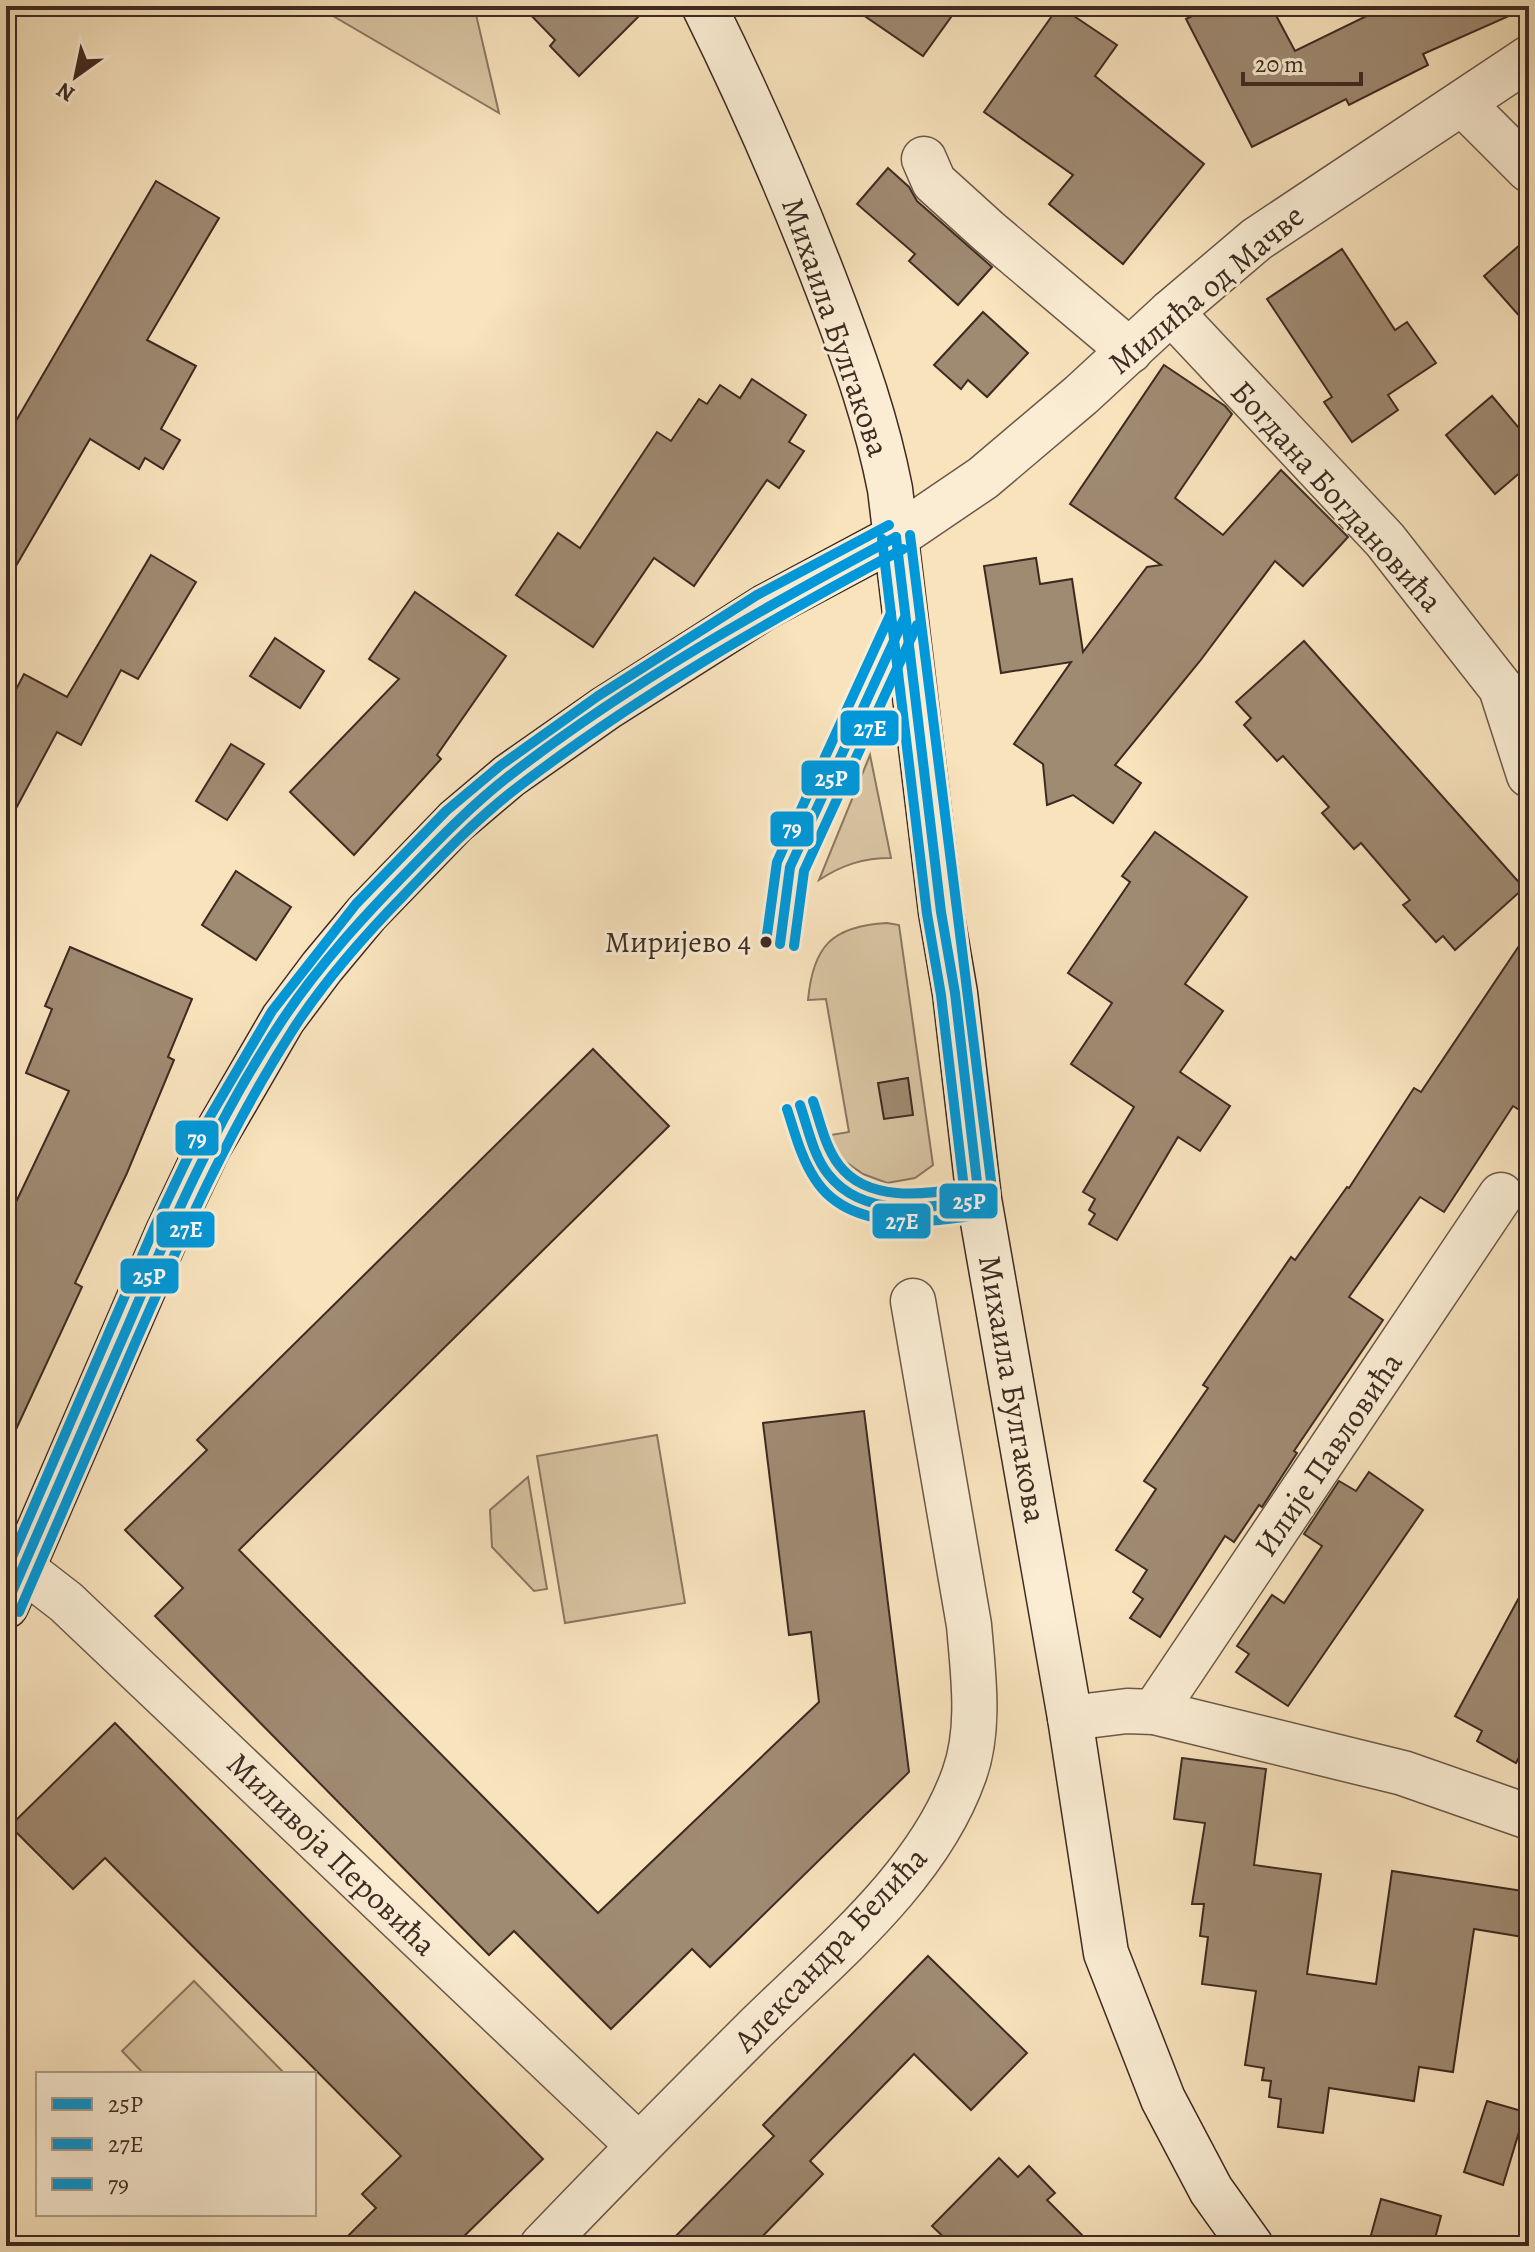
<svg xmlns="http://www.w3.org/2000/svg" width="1535" height="2252" font-family="Alegreya,serif">
<style>
.green{fill:#d8c4a2;stroke:#8b7762;stroke-width:2}
.building{fill:#9f8a72;stroke:#3e2a21;stroke-width:2}
.lines{fill:none;stroke-linecap:round;stroke-linejoin:round}
.street-casing{stroke:#6c5848;stroke-width:47}
.secondary-casing{stroke:#3e2a21;stroke-width:47}
.street{stroke:#faedd4;stroke-width:44}
.secondary{stroke:#faedd4;stroke-width:44}
.bus-1-casing{stroke:#faedd4;stroke-width:16}
.bus-2-casing{stroke:#faedd4;stroke-width:16}
.bus-3-casing{stroke:#faedd4;stroke-width:16}
.bus-1{stroke:#0098da;stroke-width:10}
.bus-2{stroke:#0098da;stroke-width:10}
.bus-3{stroke:#0098da;stroke-width:10}
.bus-dot{fill:#3e2a21;stroke:#faedd4;stroke-width:3}
.labels{text-anchor:middle;dominant-baseline:central;stroke-width:6;stroke-linejoin:round;paint-order:stroke}
.bus-label{font-size:30px;fill:#3e2a21;stroke:#faedd4;text-anchor:end}
.street-label{font-size:32px;fill:#3e2a21;stroke:#faedd4}
.line-badge{stroke:#faedd4;stroke-width:3}
.badge-label{font-size:22px;text-anchor:middle;font-weight:bold;fill:#fff}
</style>
<rect width="100%" height="100%" fill="#f8e3bd"/>
<filter id="stains"><feTurbulence type="fractalNoise" baseFrequency=".0025" numOctaves="4"/><feColorMatrix values="0 0 0 0 .2 0 0 0 0 .09 0 0 0 0 .02 0 0 0 .5 -.17"/></filter>
<radialGradient id="worn" r=".72"><stop offset=".6" stop-color="#630" stop-opacity="0"/><stop offset="1" stop-color="#630" stop-opacity=".3"/></radialGradient>
<g class="green">
<polygon points="316,6 474,6 499,113"/>
<path d="M870 755 891 858C863 858 842 865 819 880Z"/>
<path d="M887 923 899 925 933 1165 915 1178 887 1183 863 1174 840 1158 831 1135 849 1132 826 999 808 1000C813 946 832 926 887 923Z"/>
<polygon points="657,1435 685,1603 565,1623 537,1456"/>
<polygon points="528,1477 547,1589 534,1591 492,1547 490,1510"/>
<polygon points="194,1981 285,2074 144,2074 122,2051"/>
</g>
<g class="building">
<polygon points="522,6 649,6 579,76 550,46 555,40"/>
<polygon points="850,6 959,6 923,56"/>
<polygon points="1059,6 1117,45 1095,76 1204,164 1123,264 1049,204 1073,175 984,112"/>
<polygon points="1212,6 1271,6 1295,51 1387,6 1529,7 1423,54 1428,65 1349,105 1346,99 1252,147 1186,19"/>
<polygon points="888,168 909,187 917,201 992,267 958,305 909,261 915,254 857,204"/>
<polygon points="156,181 219,218 147,340 196,366 161,429 180,440 163,469 145,458 139,469 90,439 6,583 6,438"/>
<polygon points="1529,237 1529,327 1484,276"/>
<polygon points="1342,249 1395,330 1407,322 1436,363 1388,395 1398,410 1352,442 1324,402 1332,397 1267,299"/>
<polygon points="983,312 1028,353 987,397 968,380 961,389 934,365"/>
<polygon points="1164,365 1225,406 1232,414 1175,498 1223,535 1281,470 1348,537 1303,586 1275,561 1200,661 1115,765 1141,783 1113,823 1073,795 1047,805 1043,764 1014,744 1071,662 1001,673 984,566 1036,558 1040,584 1072,579 1083,652 1147,567 1161,565 1070,504"/>
<polygon points="752,379 806,415 789,442 804,451 779,488 767,480 694,586 654,558 593,647 516,595 558,533 580,548 657,432 671,441 699,399 707,404 720,385 740,398"/>
<polygon points="1492,396 1529,440 1529,465 1495,494 1446,435"/>
<polygon points="151,555 196,582 138,679 121,670 81,745 57,732 6,827 6,709 24,674 67,697"/>
<polygon points="415,592 506,656 437,755 441,759 354,855 290,792 399,679 369,659"/>
<polygon points="275,638 324,671 300,708 250,676"/>
<polygon points="1304,641 1524,888 1455,950 1443,936 1436,942 1403,905 1410,900 1361,843 1354,849 1322,813 1329,807 1283,756 1277,761 1244,725 1251,718 1236,702"/>
<polygon points="231,744 264,764 227,820 196,801"/>
<polygon points="1155,832 1247,897 1185,984 1223,1011 1180,1072 1230,1106 1200,1151 1178,1137 1117,1240 1089,1224 1095,1214 1089,1210 1095,1199 1083,1192 1134,1107 1071,1064 1112,1003 1068,973 1130,882 1122,876"/>
<polygon points="236,871 291,907 256,960 202,925"/>
<polygon points="1529,931 1529,1116 1513,1106 1444,1212 1420,1197 1349,1297 1383,1320 1294,1451 1297,1453 1262,1507 1259,1505 1234,1542 1225,1536 1160,1637 1130,1618 1143,1599 1133,1592 1147,1570 1116,1550 1156,1489 1144,1481 1208,1388 1203,1385 1291,1257 1295,1260 1347,1187 1349,1188 1414,1088 1421,1092"/>
<polygon points="70,947 192,999 168,1057 174,1060 127,1173 75,1283 82,1287 6,1451 6,1223 69,1091 26,1073 52,1009 45,1006"/>
<polygon points="593,1049 669,1126 239,1550 598,1913 819,1702 811,1632 789,1635 763,1423 864,1411 909,1772 710,1967 692,1949 611,2029 514,1931 489,1955 155,1616 183,1588 125,1530 207,1450 197,1440"/>
<polygon points="908,1078 913,1115 884,1119 878,1083"/>
<polygon points="1369,1472 1423,1510 1288,1706 1236,1672 1249,1654 1237,1646 1272,1595 1284,1603 1322,1546 1304,1534 1339,1481 1356,1491"/>
<polygon points="1529,1579 1529,1738 1516,1763 1477,1741 1482,1731 1455,1716"/>
<polygon points="115,1723 543,2159 454,2246 338,2246 376,2208 362,2194 401,2156 105,1858 73,1889 10,1826"/>
<polygon points="1182,1758 1266,1769 1254,1865 1321,1874 1307,1974 1376,1984 1392,1871 1529,1892 1529,1938 1474,1929 1453,2072 1419,2067 1414,2101 1329,2088 1323,2133 1278,2127 1281,2099 1269,2097 1271,2081 1262,2080 1264,2068 1245,2065 1256,1991 1202,1984 1208,1937 1200,1936 1204,1904 1192,1904 1205,1823 1174,1819"/>
<polygon points="928,1956 1027,2053 971,2110 914,2054 810,2161 823,2174 753,2246 666,2246 774,2136 763,2125"/>
<polygon points="1487,2101 1525,2112 1503,2185 1464,2172"/>
<polygon points="999,2158 1018,2177 1029,2166 1055,2193 1047,2200 1093,2246 953,2246 932,2226"/>
<polygon points="1381,2199 1441,2216 1433,2246 1368,2246"/>
</g>
<g class="lines">
<g class="street-casing">
<g id="street">
<polyline points="1463,104 1529,170"/>
<polyline points="924,159 934,182 988,231 1130,351"/>
<polyline points="1171,312 1385,540 1501,688 1529,775"/>
<polyline points="896,537 983,478 1081,395 1171,312 1257,239 1529,58"/>
<polyline points="22,1568 66,1602 638,2145"/>
<polyline points="1154,1712 1501,1195"/>
<polyline points="1070,1718 1127,1711 1154,1712 1403,1773 1529,1817"/>
<path d="M542 2246C612 2173 683 2101 754 2030 830 1955 928 1877 964 1775 981 1729 973 1673 969 1625L913 1301"/>
</g>
</g>
<g class="secondary-casing">
<g id="secondary">
<path d="M704 6C751 101 793 197 831 297 855 360 877 422 890 489L941 912 955 993 979 1199 1070 1718 1106 1953 1163 2099 1211 2190 1251 2246"/>
<polyline points="6,1606 168,1232 208,1148 283,1019 322,967 367,913 456,821 509,776 606,708 765,607 896,537"/>
</g>
</g>
<use href="#street" class="street"/>
<use href="#secondary" class="secondary"/>
<g class="bus-1-casing">
<g id="bus-1">
<polyline points="780,944 790,867 904,619"/>
<path d="M800 1105C808 1128 813 1155 828 1174 863 1219 930 1209 979 1199L955 993 941 912 896 537"/>
<path d="M6 1606C46 1513 86 1420 127 1328 172 1222 219 1115 283 1019 319 965 364 916 409 870 441 837 473 804 509 776 629 683 763 608 896 537"/>
</g>
</g>
<g class="bus-2-casing">
<g id="bus-2">
<polyline points="794,946 804,871 917,625"/>
<path d="M787 1109C795 1133 801 1158 815 1179 841 1220 894 1224 939 1220 954 1218 981 1218 991 1205L993 1197 910 535"/>
<path d="M19 1612C57 1524 95 1436 133 1348 181 1238 229 1129 294 1028 325 980 364 936 404 895 440 857 476 819 518 787 638 695 770 620 903 549"/>
</g>
</g>
<g class="bus-3-casing">
<g id="bus-3">
<polyline points="766,942 777,862 891,613"/>
<path d="M813 1101C820 1121 825 1147 839 1165 867 1202 924 1195 964 1188L941 995 927 914 882 539"/>
<polyline points="6,1571 155,1226 195,1142 272,1011 356,904 446,811 501,765 598,696 757,595 889,525"/>
</g>
</g>
<use href="#bus-1" class="bus-1"/>
<use href="#bus-2" class="bus-2"/>
<use href="#bus-3" class="bus-3"/>
</g>
<circle class="bus-dot" cx="766" cy="942" r="7"/>
<g class="labels">
<g class="bus-label">
<text x="751" y="942">Миријево 4</text>
</g>
<g class="street-label">
<text transform="translate(1206 289) rotate(-40)">Милића од Мачве</text>
<text transform="translate(836 327) rotate(71)">Михаила Булгакова</text>
<text transform="translate(1337 496) rotate(48)">Богдана Богдановића</text>
<text transform="translate(1013 1389) rotate(80)">Михаила Булгакова</text>
<text transform="translate(1328 1454) rotate(-56)">Илије Павловића</text>
<text transform="translate(332 1854) rotate(44)">Миливоја Перовића</text>
<text transform="translate(830 1949) rotate(-47)">Александра Белића</text>
</g>
</g>
<g class="line-badge">
<rect x="839" y="709" width="61" height="38" rx="8" fill="#0098da"/>
<rect x="800" y="759" width="61" height="38" rx="8" fill="#0098da"/>
<rect x="769" y="810" width="46" height="38" rx="8" fill="#0098da"/>
<rect x="174" y="1119" width="46" height="38" rx="8" fill="#0098da"/>
<rect x="938" y="1182" width="61" height="38" rx="8" fill="#0098da"/>
<rect x="871" y="1202" width="61" height="38" rx="8" fill="#0098da"/>
<rect x="155" y="1210" width="61" height="39" rx="8" fill="#0098da"/>
<rect x="119" y="1257" width="61" height="38" rx="8" fill="#0098da"/>
</g>
<g class="badge-label">
<text x="870" y="736">27E</text>
<text x="831" y="786">25P</text>
<text x="792" y="836">79</text>
<text x="197" y="1146">79</text>
<text x="969" y="1209">25P</text>
<text x="902" y="1229">27E</text>
<text x="186" y="1237">27E</text>
<text x="149" y="1284">25P</text>
</g>
<rect width="1535" height="2252" fill="none" stroke="#f8e3bd" stroke-width="32"/>
<rect x="8" y="8" width="1519" height="2236" fill="none" stroke="#3e2a21" stroke-width="4"/>
<rect x="16" y="16" width="1503" height="2220" fill="none" stroke="#3e2a21" stroke-width="2"/>
<rect x="36" y="2072" width="280" height="144" fill="#faedd4" stroke="#af9f8c" stroke-width="2"/>
<rect x="52" y="2098" width="40" height="12" fill="#0098da" stroke="#af9f8c" stroke-width="2"/>
<text x="108" y="2112" font-size="24" fill="#3e2a21">25P</text>
<rect x="52" y="2138" width="40" height="12" fill="#0098da" stroke="#af9f8c" stroke-width="2"/>
<text x="108" y="2152" font-size="24" fill="#3e2a21">27E</text>
<rect x="52" y="2178" width="40" height="12" fill="#0098da" stroke="#af9f8c" stroke-width="2"/>
<text x="108" y="2192" font-size="24" fill="#3e2a21">79</text>
<g transform="translate(76 76) rotate(213)" stroke="#faedd4" stroke-width="6" paint-order="stroke">
<path d="M0-6L14 30L0 20L-14 30Z" fill="#3e2a21"/>
<text y="-12" font-size="22" font-weight="bold" text-anchor="middle" fill="#3e2a21">N</text>
</g>
<path d="M1243 72v12h118v-12" fill="none" stroke="#3e2a21" stroke-width="4"/>
<text x="1255" y="72" font-size="24" fill="#3e2a21" stroke="#faedd4" stroke-width="6" paint-order="stroke">20 m</text>
<rect width="100%" height="100%" filter="url(#stains)"/>
<rect width="100%" height="100%" fill="url(#worn)"/>
</svg>
